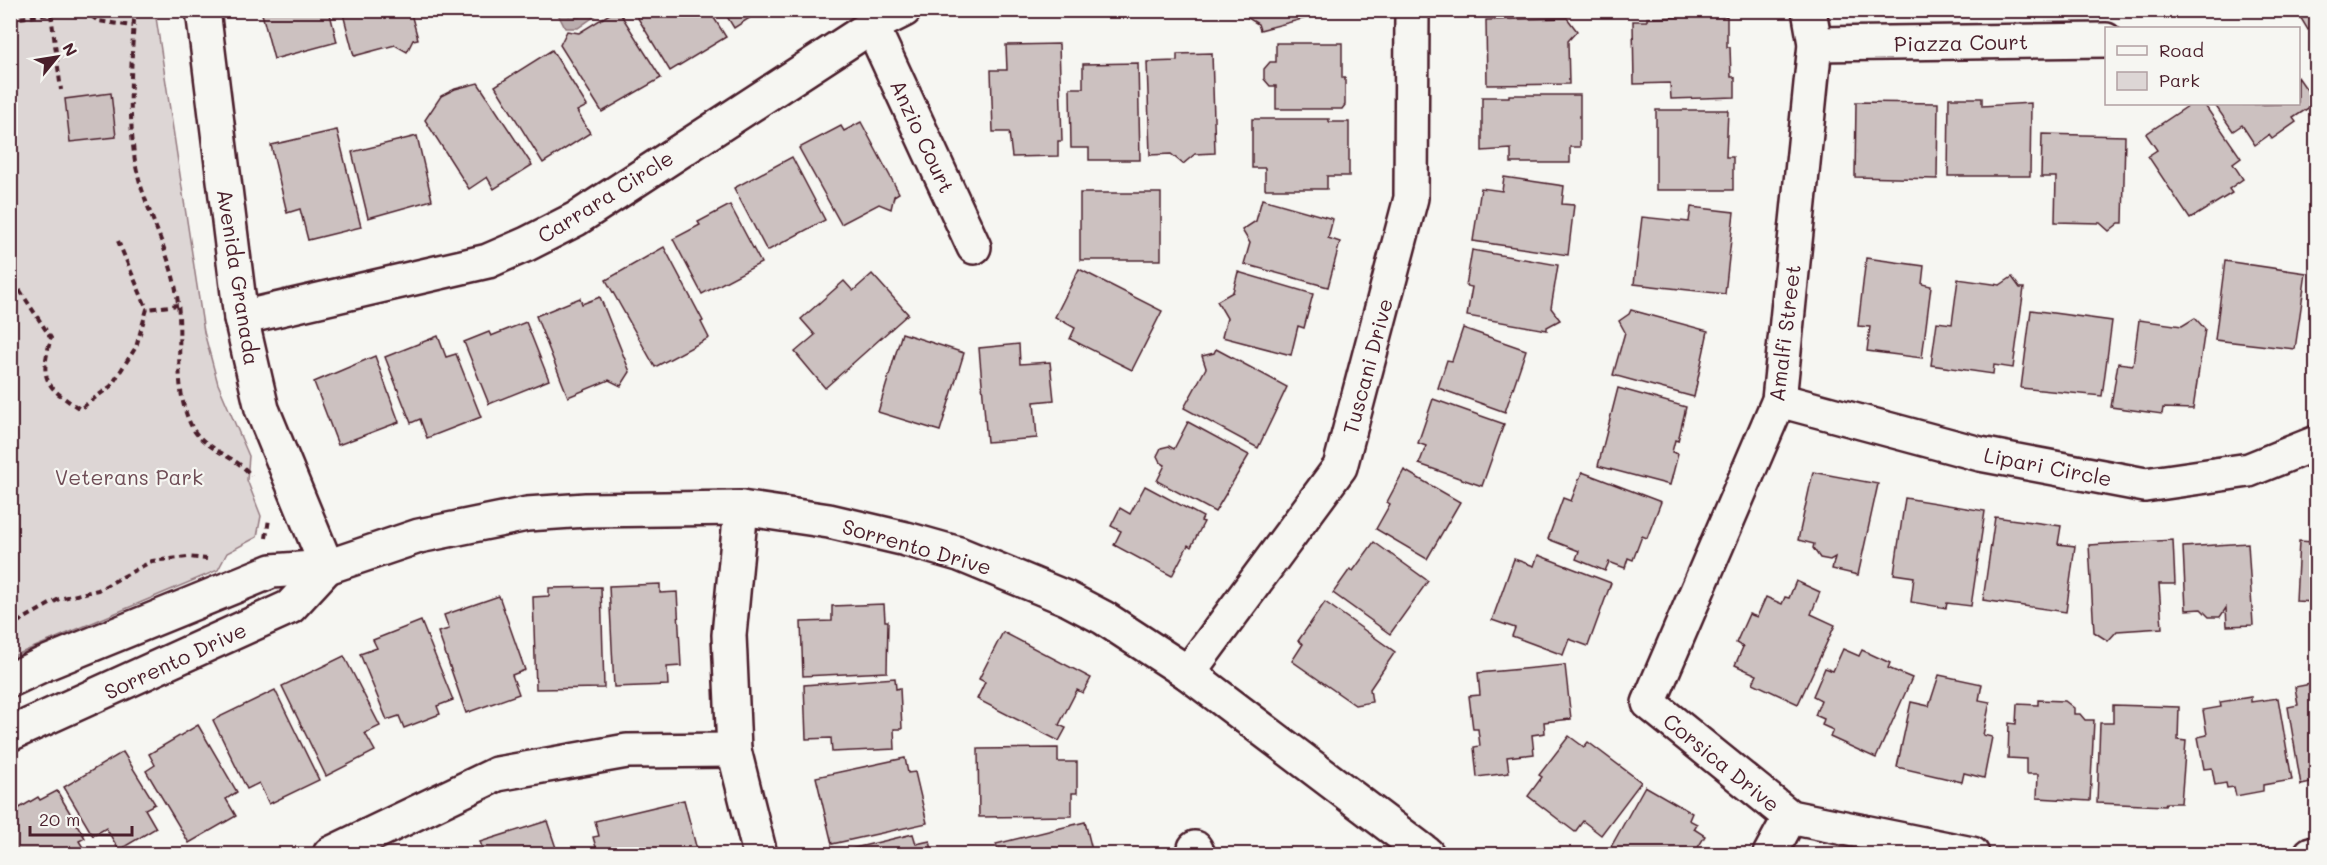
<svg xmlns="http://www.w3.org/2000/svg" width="2327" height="865" font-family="Mali,sans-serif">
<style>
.park{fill:#ddd6d5;stroke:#947a80;stroke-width:1.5}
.water{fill:url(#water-ripples);stroke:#8e747a;stroke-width:1.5}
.building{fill:#ccc1c0;stroke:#4a1f2b;stroke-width:1.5}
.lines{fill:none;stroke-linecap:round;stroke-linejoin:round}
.minor-casing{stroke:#4a1f2b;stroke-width:38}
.tertiary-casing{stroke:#4a1f2b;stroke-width:38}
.path{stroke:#4a1f2b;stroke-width:4;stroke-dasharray:6 4.5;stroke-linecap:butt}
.minor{stroke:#f6f6f2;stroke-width:33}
.tertiary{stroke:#f6f6f2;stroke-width:33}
.labels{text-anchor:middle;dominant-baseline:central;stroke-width:4.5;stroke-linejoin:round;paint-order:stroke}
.street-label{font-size:21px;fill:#4a1f2b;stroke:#f6f6f2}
.park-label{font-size:21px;fill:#6f4d56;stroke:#f6f6f2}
</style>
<defs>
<pattern id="water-ripples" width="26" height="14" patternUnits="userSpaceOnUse" patternTransform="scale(1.5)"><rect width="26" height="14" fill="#bbadae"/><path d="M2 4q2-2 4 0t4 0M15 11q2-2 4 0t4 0" fill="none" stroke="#9a8c8e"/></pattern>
</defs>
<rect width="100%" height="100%" fill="#f6f6f2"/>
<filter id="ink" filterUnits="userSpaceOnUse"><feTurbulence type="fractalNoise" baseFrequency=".0167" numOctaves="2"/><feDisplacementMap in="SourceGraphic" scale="12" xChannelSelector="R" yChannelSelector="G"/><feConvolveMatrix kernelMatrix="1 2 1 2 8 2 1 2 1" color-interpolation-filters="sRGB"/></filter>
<g filter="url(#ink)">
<polygon class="park" points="11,11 155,11 204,332 218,384 249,456 247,480 261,516 257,537 227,553 218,570 11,657"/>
<polygon class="water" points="563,10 602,10 602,11 578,28 565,28 558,14"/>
<g class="building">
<polygon points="261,10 329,10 337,42 274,59"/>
<polygon points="342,10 410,10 418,39 413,40 407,52 395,45 354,56"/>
<polygon points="616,10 618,10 661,78 602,112 560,45 567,31 579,33"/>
<polygon points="643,10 709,10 726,37 670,71 636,15"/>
<polygon points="723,10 762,10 734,28"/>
<polygon points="1253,10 1337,10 1260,30 1258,24 1248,18"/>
<polygon points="2296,10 2316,10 2316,34 2312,27 2308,30"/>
<polygon points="1727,16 1727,47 1730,47 1731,77 1735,77 1735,97 1671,99 1670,83 1634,84 1633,21 1647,21 1647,18"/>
<polygon points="1567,18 1577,31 1568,41 1569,84 1487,85 1486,20"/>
<polygon points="1276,43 1342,43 1342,78 1345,78 1345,105 1342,109 1276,109 1276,86 1270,86 1264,79 1264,69 1270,62 1276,62"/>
<polygon points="1059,44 1062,141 1058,141 1058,156 1012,157 1009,132 993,132 991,70 1007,70 1006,45"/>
<polygon points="552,50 587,106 577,111 590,133 543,163 495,86"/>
<polygon points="1212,53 1215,153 1195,154 1183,164 1171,154 1150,155 1147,62 1177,61 1177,54"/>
<polygon points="1138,63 1140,160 1089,160 1089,148 1071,148 1070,88 1083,88 1083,64"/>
<polygon points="2298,77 2316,103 2293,118 2296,122 2272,139 2269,135 2255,145 2242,125 2233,131 2215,105 2298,104"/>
<polygon points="478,83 532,165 494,189 487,177 469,189 425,120 441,96 455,89"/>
<polygon points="111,93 116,137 70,142 65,99"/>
<polygon points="1509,95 1580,95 1580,147 1570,147 1570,163 1511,163 1511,149 1482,151 1482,97 1509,97"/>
<polygon points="1949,98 1982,98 1982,106 2031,103 2030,176 1948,176"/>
<polygon points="1856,102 1938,103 1937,179 1855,177"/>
<polygon points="2191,104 2204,104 2241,158 2233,164 2243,179 2229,189 2232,193 2190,219 2148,156 2157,150 2146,134"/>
<polygon points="1656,110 1728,110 1726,157 1733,157 1733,190 1656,190"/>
<polygon points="1252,119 1329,119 1329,122 1349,122 1349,176 1327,176 1327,189 1265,189 1265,168 1252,168"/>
<polygon points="861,122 899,193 894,196 891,209 879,204 841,224 799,148 841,126 844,131"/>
<polygon points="337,130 361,227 308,240 300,209 287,213 271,145"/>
<polygon points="2042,134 2125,136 2123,223 2119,223 2109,231 2100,223 2055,222 2056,177 2041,177"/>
<polygon points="417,136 432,200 368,218 352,152"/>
<polygon points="792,157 825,220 767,251 734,188"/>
<polygon points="1504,177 1564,186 1562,204 1574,205 1568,255 1473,241 1481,188 1502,191"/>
<rect x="1080" y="193" width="81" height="67"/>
<polygon points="1262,199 1333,219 1328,238 1340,242 1328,287 1244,264 1250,243 1242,230 1256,221"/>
<polygon points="730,205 761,263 702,294 673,239 700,225 698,222"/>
<polygon points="1691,207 1734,212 1725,294 1634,284 1642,217 1689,222"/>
<polygon points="664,247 703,321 701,322 709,338 655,367 606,280"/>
<polygon points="1472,250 1558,265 1551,308 1560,320 1547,327 1547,330 1467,316 1472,287 1466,286"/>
<polygon points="1866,258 1924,266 1922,284 1931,286 1922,358 1867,351 1870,327 1858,326"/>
<polygon points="2225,261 2306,273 2295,349 2215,340"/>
<polygon points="1079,269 1162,311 1132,370 1070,339 1075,328 1055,317"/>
<polygon points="1238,272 1313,294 1304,328 1298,326 1291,355 1222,337 1227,318 1217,301 1233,292"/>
<polygon points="872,274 908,314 825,388 795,352 815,335 801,319 844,281 853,291"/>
<polygon points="2012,277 2020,288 2024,288 2013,368 1994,365 1993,374 1931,365 1937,322 1952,324 1958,279 2000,285"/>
<polygon points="2316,284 2316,306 2313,306"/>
<polygon points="600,297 630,372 621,386 609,380 568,397 536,316 580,298 582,304"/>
<polygon points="1631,310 1708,331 1694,397 1613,375 1625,332 1619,321 1629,314"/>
<polygon points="2031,310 2112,321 2102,396 2021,388"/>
<polygon points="2195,318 2205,329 2193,409 2163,408 2162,414 2111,407 2118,363 2133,365 2139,320 2182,326"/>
<polygon points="526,322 549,380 489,404 464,342 489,332 491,336"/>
<polygon points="1463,328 1526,350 1505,412 1438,388 1447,360 1452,361"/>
<polygon points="902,333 964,353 940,431 878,412"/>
<polygon points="438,336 446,357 456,354 481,417 427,438 420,419 411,423 385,357"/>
<polygon points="1019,344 1020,364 1050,362 1054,400 1034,402 1037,438 987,442 979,348"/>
<polygon points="1216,349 1287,387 1258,448 1184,408 1206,368 1202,356 1214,353"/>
<polygon points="375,356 399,422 338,445 314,382"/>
<polygon points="1618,388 1686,407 1678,441 1675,440 1672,452 1678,454 1670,485 1598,466"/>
<polygon points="1433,399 1504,424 1482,486 1419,464 1426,446 1418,443"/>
<polygon points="1188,422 1249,455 1215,512 1157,481 1165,465 1160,462 1157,456 1161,448 1169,446 1174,449"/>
<polygon points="1404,470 1460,502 1427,559 1376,529 1390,504 1387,502"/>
<polygon points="1582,472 1661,502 1647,538 1642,536 1633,560 1628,558 1625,568 1609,562 1605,571 1576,559 1579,551 1548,539 1563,498 1571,501"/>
<polygon points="1813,472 1878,484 1858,575 1832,569 1835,557 1830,560 1820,558 1813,548 1814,544 1798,540"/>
<polygon points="1145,486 1203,517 1201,521 1204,522 1191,547 1188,545 1172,576 1114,545 1121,531 1111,526 1120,508 1130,514"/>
<polygon points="1905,498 1985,511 1971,606 1947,603 1946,608 1911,602 1914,577 1894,574"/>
<polygon points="1995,517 2061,526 2058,544 2075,546 2066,612 1983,600"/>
<polygon points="2315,519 2316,519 2316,615 2314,615 2314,602 2296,601 2299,541 2314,542"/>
<polygon points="2173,540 2175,584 2159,584 2162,628 2117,631 2108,641 2094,632 2089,545"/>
<polygon points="1374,542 1428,581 1390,634 1333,593 1350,569 1353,571"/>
<polygon points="2248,543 2253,625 2227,626 2226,608 2220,617 2209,617 2201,609 2186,610 2183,547"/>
<polygon points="1538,555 1611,583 1588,646 1569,639 1563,655 1512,636 1515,628 1492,620 1514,559 1534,566"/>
<polygon points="1796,581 1820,592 1811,614 1835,625 1798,704 1753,683 1757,675 1735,665 1743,647 1736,643 1749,614 1757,617 1766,597 1782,604 1785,597 1789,598"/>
<polygon points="660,584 660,593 677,592 681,666 667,667 668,685 614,687 609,586"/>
<polygon points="601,587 604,688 536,689 533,597 549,596 549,588"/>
<polygon points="499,596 525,670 512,675 519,694 466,713 438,632 449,629 444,615"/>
<polygon points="1325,602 1395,652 1370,689 1372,702 1355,705 1292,661 1303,644 1298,641"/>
<polygon points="884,604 885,621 888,621 887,672 803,676 801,622 832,621 832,606"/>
<polygon points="421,621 453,700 437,706 440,714 404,728 399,716 387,720 360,654 377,648 373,640"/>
<polygon points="1003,632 1091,678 1083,693 1077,690 1059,725 1066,728 1059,741 977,699 985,682 979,679"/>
<polygon points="1843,649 1859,656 1862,650 1890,663 1888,668 1912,678 1876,758 1830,737 1833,730 1822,725 1824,719 1815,715 1821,700 1813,696 1825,668 1833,671"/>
<polygon points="344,656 380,726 365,733 375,751 326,776 282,686"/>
<polygon points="1565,665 1571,719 1544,722 1545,733 1532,735 1534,754 1507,757 1509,773 1477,777 1474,747 1480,746 1478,729 1473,729 1469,696 1480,695 1478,673"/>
<polygon points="1939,675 1982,684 1979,700 1990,702 1983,735 1992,737 1984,778 1964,773 1962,782 1897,767 1911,702 1929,706"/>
<polygon points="895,678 896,689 900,688 902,729 894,729 895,749 832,752 831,738 806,739 804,685"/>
<polygon points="2316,683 2316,782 2301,785 2288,707 2298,705 2295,687"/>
<polygon points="275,690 319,780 269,804 259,783 247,789 213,720"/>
<polygon points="2251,697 2251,702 2278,698 2292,780 2263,785 2263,791 2236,796 2234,787 2227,788 2226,783 2215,785 2212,768 2204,769 2198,737 2207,735 2203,710 2221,707 2220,702"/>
<polygon points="2038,700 2065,701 2074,708 2074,714 2080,714 2085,720 2094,720 2090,801 2037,798 2038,774 2026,774 2026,759 2008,758 2009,723 2016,724 2017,704 2038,705"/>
<polygon points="2113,705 2179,707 2178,740 2186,741 2181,803 2166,803 2165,806 2097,803 2100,723 2113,723"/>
<polygon points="198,725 237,792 226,799 236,816 189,843 146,771 155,765 149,754"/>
<polygon points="1569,736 1584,747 1588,742 1641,782 1601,835 1583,821 1575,832 1528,796 1542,777 1539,775"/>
<polygon points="1058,748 1058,762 1077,762 1077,793 1072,793 1072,816 979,817 978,749"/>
<polygon points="123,752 155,804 145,809 156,828 119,850 106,828 93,836 64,787"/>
<polygon points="905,758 908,773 915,772 927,823 832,844 816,777"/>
<polygon points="1645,786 1692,813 1689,820 1697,824 1694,829 1705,836 1697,849 1704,854 1607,854"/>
<polygon points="57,791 85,838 79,841 87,854 14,854 10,849 11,813 38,797 40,800"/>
<polygon points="684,800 698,854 598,854 593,837 599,836 595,821"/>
<polygon points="547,821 558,854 485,854 480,842"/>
<polygon points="1085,822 1093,854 994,854 999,853 996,844"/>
<polygon points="913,834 916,844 930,841 933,854 839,854 838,852"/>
</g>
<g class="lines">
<g class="minor-casing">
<g id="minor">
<polyline points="203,10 241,318 262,409 327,567"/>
<polyline points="1809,10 1815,44 1779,400 1649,703 1790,817 1972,854"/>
<polyline points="872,26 974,247"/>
<polyline points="1815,44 2106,40"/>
<polyline points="241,318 488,261 527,244 576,219 872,26 904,10"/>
<polyline points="1779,400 1980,454 2145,485 2249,470 2316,443"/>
<polyline points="741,508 729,635 734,750 760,854"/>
<polyline points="1188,673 1340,467 1411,198 1412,10"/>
<polyline points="1195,848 1198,854"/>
<polyline points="330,854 497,774 627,751 734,750"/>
<polyline points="1770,854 1790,817"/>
<polyline points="2311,854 2316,853"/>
</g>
</g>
<g class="tertiary-casing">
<g id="tertiary">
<polyline points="10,680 44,664 272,571 327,567 419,536 527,514 586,510 741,508 829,521 906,539 959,554 1066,598 1104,618 1188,673 1427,854"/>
<polyline points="10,734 290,607 327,567"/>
</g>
</g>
<g class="path">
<polyline points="83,10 98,21 133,26"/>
<path d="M138 10 134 20C131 67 128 115 135 161 143 208 170 249 177 296 184 339 171 387 192 427 204 450 239 457 251 476"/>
<polyline points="51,14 61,90"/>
<polyline points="10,19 51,14 54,10"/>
<polyline points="118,241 147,309"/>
<path d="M10 288 19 289 51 338C39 380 45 386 80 409L111 386 136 347 147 309 178 305"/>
<polyline points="266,538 269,519"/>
<polyline points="10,630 16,623 59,599 98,590 152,561 188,557 207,559"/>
</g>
<use href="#minor" class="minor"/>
<use href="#tertiary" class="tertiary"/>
</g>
</g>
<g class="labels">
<g class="street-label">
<text transform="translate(1961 42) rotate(-1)">Piazza Court</text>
<text transform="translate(923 136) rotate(65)">Anzio Court</text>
<text transform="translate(605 196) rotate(-32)">Carrara Circle</text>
<text transform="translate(239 277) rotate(81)">Avenida Granada</text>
<text transform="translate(1784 333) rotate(-83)">Amalfi Street</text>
<text transform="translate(1367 366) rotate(-75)">Tuscani Drive</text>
<text transform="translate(2048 466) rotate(11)">Lipari Circle</text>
<text transform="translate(917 546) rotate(16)">Sorrento Drive</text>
<text transform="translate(175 660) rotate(-25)">Sorrento Drive</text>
<text transform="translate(1722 762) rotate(39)">Corsica Drive</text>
</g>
<g class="park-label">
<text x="129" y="476">Veterans Park</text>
</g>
</g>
<rect width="2327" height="865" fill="none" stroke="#f6f6f2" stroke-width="36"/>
<rect x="18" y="18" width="2291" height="829" fill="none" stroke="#4a1f2b" stroke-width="2" filter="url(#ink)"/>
<rect x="2105" y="27" width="195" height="78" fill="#f6f6f2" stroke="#b1a0a2" stroke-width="1.5"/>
<rect x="2117" y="46" width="30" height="9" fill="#f6f6f2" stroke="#b1a0a2" stroke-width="1.5"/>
<text x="2159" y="57" font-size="18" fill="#4a1f2b">Road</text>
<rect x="2117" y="72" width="30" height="18" fill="#ddd6d5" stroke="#b1a0a2" stroke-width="1.5"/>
<text x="2159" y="87" font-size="18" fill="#4a1f2b">Park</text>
<g transform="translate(57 57) rotate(60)" stroke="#f6f6f2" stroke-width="4.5" paint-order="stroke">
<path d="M0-4.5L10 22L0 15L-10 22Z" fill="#4a1f2b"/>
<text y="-9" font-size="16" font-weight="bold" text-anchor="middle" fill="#4a1f2b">N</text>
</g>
<path d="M30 826v9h102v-9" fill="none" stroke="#4a1f2b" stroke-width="3"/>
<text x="39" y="826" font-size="18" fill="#4a1f2b" stroke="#f6f6f2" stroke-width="4.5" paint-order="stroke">20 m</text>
</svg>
